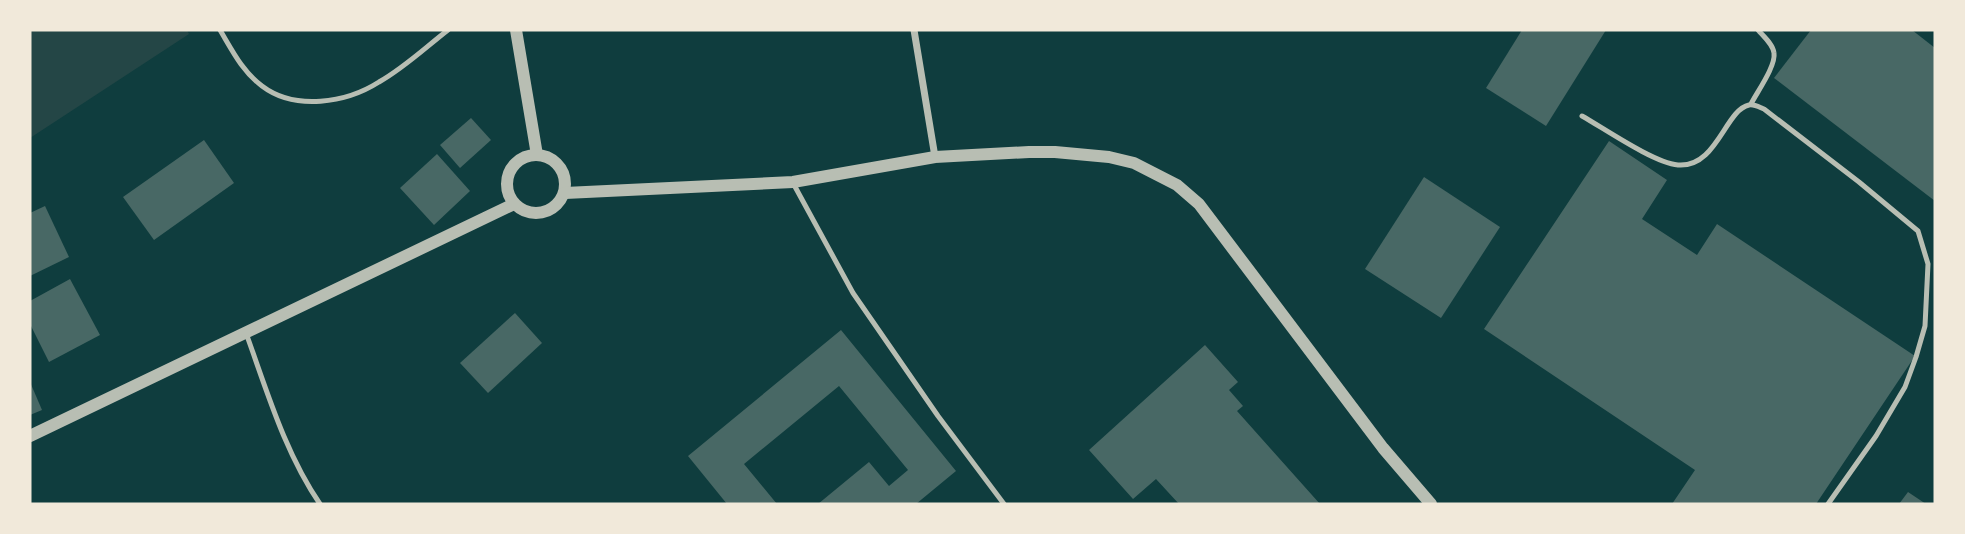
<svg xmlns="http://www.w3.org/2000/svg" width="1965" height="534" font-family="'Exo 2',sans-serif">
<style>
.green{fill:#244646}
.building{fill:#486865}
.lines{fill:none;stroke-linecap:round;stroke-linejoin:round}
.service{stroke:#b8beb3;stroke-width:5}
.minor{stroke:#b8beb3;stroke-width:7}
.tertiary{stroke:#b8beb3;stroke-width:12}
</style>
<rect width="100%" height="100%" fill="#0f3d3e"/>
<polygon class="green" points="30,30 187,30 189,34 30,138"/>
<g class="building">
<polygon points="1522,30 1606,30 1546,126 1486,88"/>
<polygon points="1811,30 1912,30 1935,48 1935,201 1774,78"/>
<polygon points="471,118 491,140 460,168 440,145"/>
<polygon points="204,140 234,183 154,240 123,197"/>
<polygon points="1609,141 1667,180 1642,219 1697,255 1717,224 1915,356 1816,504 1672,504 1695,470 1484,329"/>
<polygon points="437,154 470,191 434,225 400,188"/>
<polygon points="1424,177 1500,227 1441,318 1365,269"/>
<polygon points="45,206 69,257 30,276 30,213"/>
<polygon points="70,279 100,335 49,362 30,324 30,301"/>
<polygon points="515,313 542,343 488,393 460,363"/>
<polygon points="841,330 956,471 916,504 818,504 869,462 889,486 908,470 839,386 744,464 777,504 727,504 688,456"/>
<polygon points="1205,345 1238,382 1229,390 1243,406 1237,411 1320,504 1179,504 1156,479 1133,499 1089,450"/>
<polygon points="30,382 42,410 30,415"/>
<polygon points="1908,492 1926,504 1899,504"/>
</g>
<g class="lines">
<g class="service">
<path d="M220 30C232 50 242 71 262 86 295 111 346 103 379 82 404 68 426 47 448 30"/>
<path d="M1751 104C1757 92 1776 66 1774 53 1773 44 1763 36 1758 30"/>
<path d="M1582 116C1605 129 1654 163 1678 165 1717 168 1725 110 1749 105 1754 104 1759 107 1764 109L1859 182 1918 231 1928 264 1925 326 1916 357 1905 387 1876 436 1828 504"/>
<polyline points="793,183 853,293 938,416 1004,504"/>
<path d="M246 333C267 391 285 453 320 504"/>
</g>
<polyline class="minor" points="914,30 935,157"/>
<g class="tertiary">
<polyline points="516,30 537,155"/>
<circle cx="536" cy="184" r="29"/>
<polyline points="565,193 793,182 935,157 1029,152 1055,152 1109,157 1134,163 1177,185 1199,204 1383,448 1431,504"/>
<polyline points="30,436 514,204"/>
</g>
</g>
<rect width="1965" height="534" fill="none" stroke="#f1e9da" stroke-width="63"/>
</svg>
